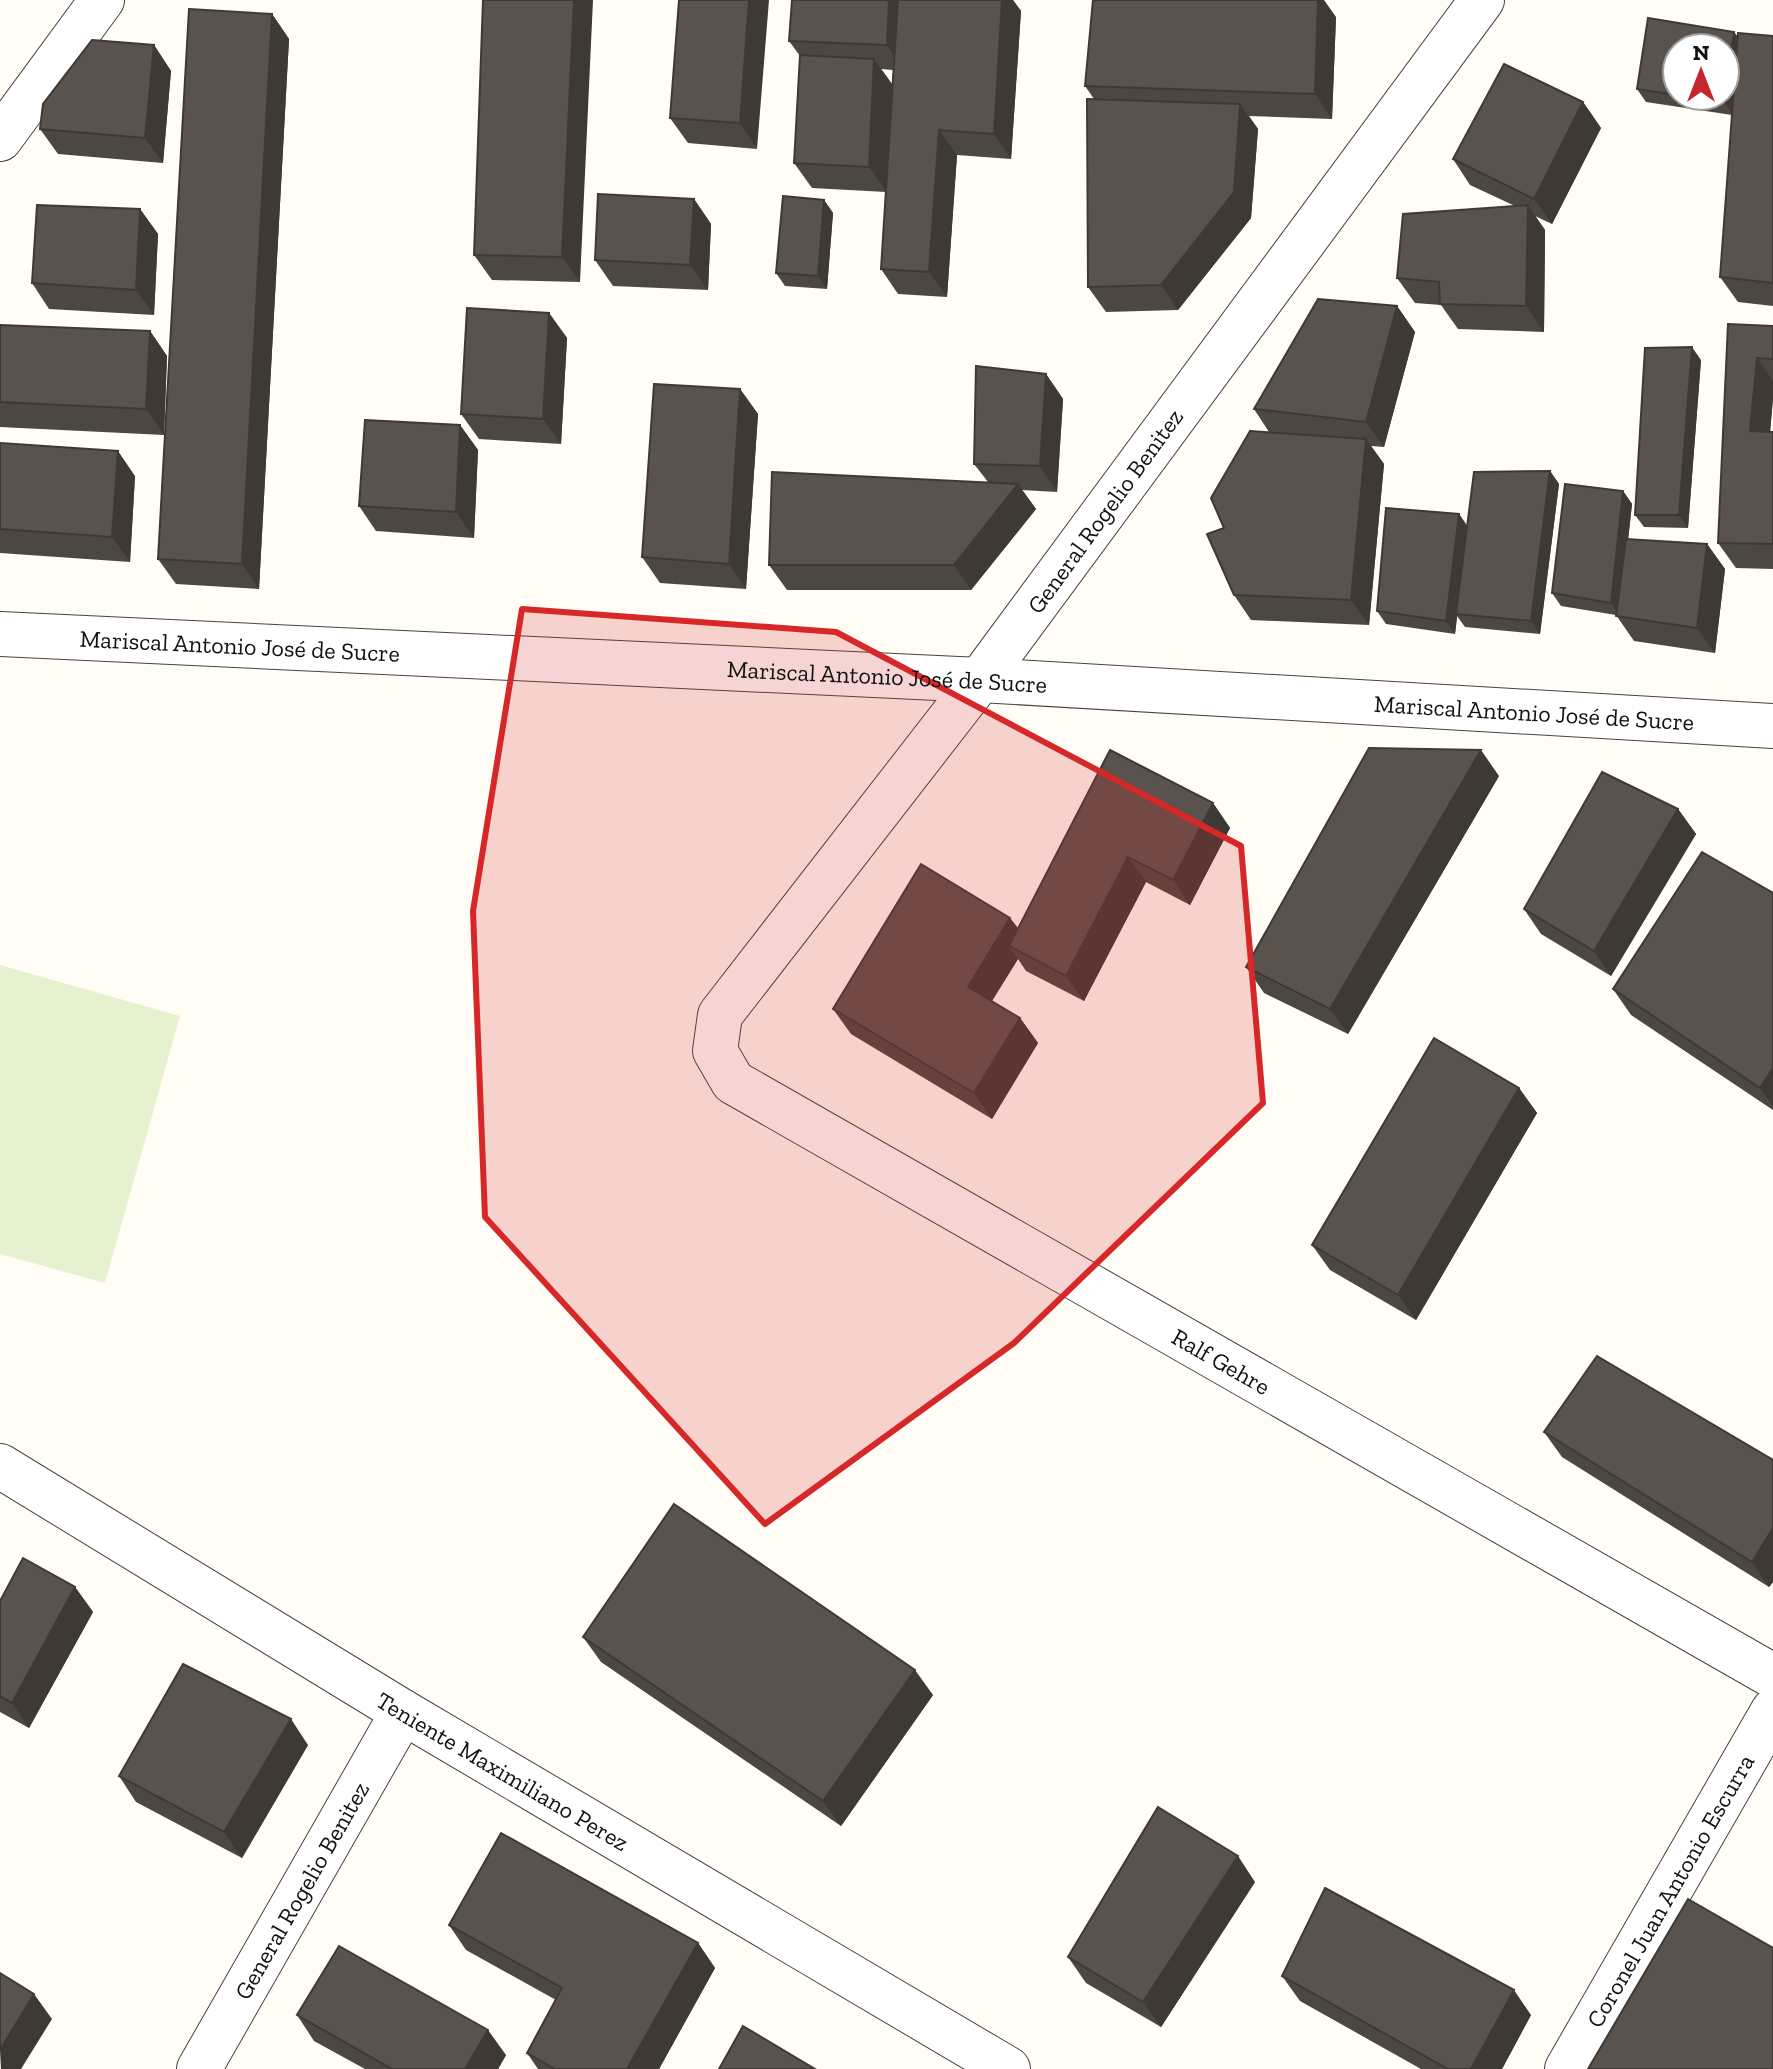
<svg xmlns="http://www.w3.org/2000/svg" width="1773" height="2069" font-family="'Zilla Slab',serif">
<style>
.pitch{fill:#e6f2cf}
.lines{fill:none;stroke-linecap:round;stroke-linejoin:round}
.minor-casing{stroke:#444;stroke-width:46}
.minor{stroke:#fff;stroke-width:44}
.wall{fill:#4d4742;fill-rule:evenodd}
.shaded-wall{fill:#3f3936}
.building{fill:#5a524d;stroke:#3f3936;stroke-width:2}
.marked{fill:#d62828;fill-opacity:0.2;stroke:#d62828;stroke-width:6;stroke-linejoin:round}
.labels{text-anchor:middle;dominant-baseline:central;stroke-width:8;stroke-linejoin:round;paint-order:stroke}
.street-label{font-size:24px;fill:#111;stroke:#fff}
</style>
<rect width="100%" height="100%" fill="#fffdf5"/>
<polygon class="pitch" points="0,965 180,1016 105,1283 0,1254"/>
<g class="lines">
<g class="minor-casing">
<g id="minor">
<path id="s1" d="M1482 0 980 680 720 1015 715 1051 733 1082 1773 1676"/>
<polyline points="0,139 102,0"/>
<path id="s2" d="M0 634 980 680 1773 726"/>
<path id="s3" d="M0 1466 403 1712 1008 2069"/>
<path id="s4" d="M199 2069 403 1712"/>
<path id="s5" d="M1567 2069 1773 1711"/>
</g>
</g>
<use href="#minor" class="minor"/>
</g>
<g class="wall">
<polygon points="483,0 580,282 492,280 474,255"/>
<polygon points="679,0 757,149 688,143 670,118"/>
<path d="M792 0H1013L1021 11 1011 159 957 155 947 297 898 294 881 269 886 192 812 188 794 163 800 56 789 41ZM881 69 893 70 890 127 892 84Z"/>
<polygon points="272,14 289,39 259,589 176,584 158,559"/>
<polygon points="1336,17 1332,119 1249,116 1258,129 1251,218 1178,310 1106,312 1088,287 1094,99 1085,86"/>
<path d="M1648 18 1734 32 1738 37V33L1773 36V306L1738 302 1720 277 1732 115 1646 102 1637 89ZM1677 48H1725V96H1677Z"/>
<polygon points="154,45 171,71 163,163 58,154 40,129"/>
<polygon points="1583,102 1601,128 1552,224 1535,216 1545,230 1544,332 1458,329 1441,305 1415,303 1397,278 1515,206 1470,185 1453,159"/>
<polygon points="694,199 711,224 708,290 613,286 595,260"/>
<polygon points="824,200 833,213 827,289 785,286 776,273"/>
<polygon points="140,209 158,234 154,315 49,309 32,283"/>
<polygon points="1397,306 1415,332 1384,447 1371,446 1384,464 1369,625 1251,620 1234,595 1224,528 1269,432 1254,409"/>
<polygon points="549,313 567,338 561,444 479,439 461,414"/>
<polygon points="1728,324 1773,326 1773,398 1770,432 1773,432 1773,569 1736,568 1718,543"/>
<polygon points="0,325 150,331 167,356 164,435 0,427"/>
<polygon points="1701,360 1688,528 1644,527 1635,515"/>
<polygon points="1046,374 1063,399 1057,492 1022,490 1036,509 971,590 787,590 769,565 988,482 974,464"/>
<polygon points="740,389 758,414 746,589 660,583 642,557"/>
<polygon points="460,425 478,450 474,538 376,531 359,506"/>
<polygon points="0,443 135,476 130,562 0,553"/>
<polygon points="1550,471 1559,484 1540,634 1465,627 1457,616 1455,634 1386,624 1377,611 1459,514 1467,526"/>
<polygon points="1623,491 1632,504 1628,539 1707,544 1725,569 1715,653 1634,641 1616,615 1561,606 1552,593"/>
<polygon points="1499,776 1348,1034 1264,993 1246,967"/>
<polygon points="1213,803 1230,828 1190,905 1146,882 1084,1001 1026,971 1018,959 992,1001 1020,1018 1038,1043 992,1119 851,1034 833,1009 1010,918 1018,928"/>
<polygon points="1678,809 1696,834 1611,976 1541,934 1524,909"/>
<polygon points="1773,893 1773,1110 1631,1015 1613,989"/>
<polygon points="1519,1088 1537,1113 1416,1320 1330,1270 1312,1245"/>
<polygon points="1544,1432 1773,1460 1773,1582 1769,1587 1562,1457"/>
<polygon points="75,1587 93,1612 29,1728 0,1712 0,1601"/>
<polygon points="583,1637 933,1695 841,1826 601,1662"/>
<polygon points="308,1745 242,1858 136,1802 119,1776"/>
<polygon points="1255,1882 1161,2027 1086,1983 1068,1957"/>
<polygon points="449,1925 698,1943 715,1968 659,2069 538,2069 527,2053 556,2000 466,1950"/>
<polygon points="1282,1976 1531,2015 1502,2069 1421,2069 1300,2001"/>
<polygon points="297,2015 506,2055 498,2069 365,2069 314,2041"/>
</g>
<g class="shaded-wall">
<polygon points="574,0 593,0 580,282 562,257"/>
<polygon points="749,0 769,0 757,149 740,123"/>
<polygon points="889,0 908,0 904,71 887,45"/>
<polygon points="1002,0 1013,0 1021,11 1011,159 994,134"/>
<polygon points="1318,0 1324,0 1336,17 1332,119 1315,94"/>
<polygon points="272,14 289,39 259,589 242,564"/>
<polygon points="1734,32 1743,45 1733,115 1724,102"/>
<polygon points="154,45 171,71 163,163 145,138"/>
<polygon points="874,59 892,84 887,192 869,167"/>
<polygon points="1583,102 1601,128 1552,224 1534,199"/>
<polygon points="1240,104 1258,129 1251,218 1178,310 1161,285"/>
<polygon points="939,130 957,155 947,297 929,272"/>
<polygon points="694,199 711,224 708,290 690,265"/>
<polygon points="824,200 833,213 827,289 818,276"/>
<polygon points="1528,205 1545,230 1544,332 1526,306"/>
<polygon points="140,209 158,234 154,315 136,290"/>
<polygon points="1397,306 1415,332 1384,447 1366,422"/>
<polygon points="549,313 567,338 561,444 543,419"/>
<polygon points="150,331 167,356 164,435 146,409"/>
<polygon points="1692,347 1701,360 1688,528 1679,515"/>
<polygon points="1757,358 1773,381 1773,398 1768,456 1750,431"/>
<polygon points="1046,374 1063,399 1057,492 1040,466"/>
<polygon points="740,389 758,414 746,589 729,564"/>
<polygon points="460,425 478,450 474,538 456,512"/>
<polygon points="1366,439 1384,464 1369,625 1351,600"/>
<polygon points="118,451 135,476 130,562 112,537"/>
<polygon points="1550,471 1559,484 1540,634 1531,621"/>
<polygon points="1018,484 1036,509 971,590 954,565"/>
<polygon points="1623,491 1632,504 1620,616 1611,603"/>
<polygon points="1459,514 1468,527 1455,634 1446,621"/>
<polygon points="1707,544 1725,569 1715,653 1697,628"/>
<polygon points="1481,750 1499,776 1348,1034 1330,1009"/>
<polygon points="1213,803 1230,828 1190,905 1173,880"/>
<polygon points="1678,809 1696,834 1611,976 1594,951"/>
<polygon points="1128,857 1146,882 1084,1001 1066,976"/>
<polygon points="1010,918 1028,943 1009,946 1018,959 985,1012 968,987"/>
<polygon points="1020,1018 1038,1043 992,1119 974,1093"/>
<polygon points="1773,1068 1773,1106 1760,1088"/>
<polygon points="1519,1088 1537,1113 1416,1320 1398,1295"/>
<polygon points="1773,1528 1773,1582 1769,1587 1752,1562"/>
<polygon points="75,1587 93,1612 29,1728 12,1703"/>
<polygon points="915,1670 933,1695 841,1826 823,1801"/>
<polygon points="291,1719 308,1745 242,1858 224,1832"/>
<polygon points="1238,1856 1255,1882 1161,2027 1143,2002"/>
<polygon points="698,1943 715,1968 659,2069 627,2069"/>
<polygon points="1514,1990 1531,2015 1502,2069 1471,2069"/>
<polygon points="34,1994 52,2019 21,2069 1,2069 0,2050"/>
<polygon points="488,2030 506,2055 498,2069 465,2069"/>
</g>
<g class="building">
<polygon points="483,0 574,0 562,257 474,255"/>
<polygon points="679,0 749,0 740,123 670,118"/>
<polygon points="792,0 889,0 887,45 789,41"/>
<polygon points="898,0 1002,0 994,134 939,130 929,272 881,269"/>
<polygon points="1093,0 1318,0 1315,94 1085,86"/>
<polygon points="189,9 272,14 242,564 158,559"/>
<polygon points="1648,18 1734,32 1725,93 1725,48 1677,48 1677,95 1637,89"/>
<polygon points="1738,33 1773,36 1773,283 1720,277"/>
<polygon points="92,40 154,45 145,138 40,129 43,104"/>
<polygon points="800,55 874,59 869,167 794,163"/>
<polygon points="1504,64 1583,102 1534,199 1453,159"/>
<polygon points="1685,96 1724,96 1724,102"/>
<polygon points="1087,99 1240,104 1234,192 1161,285 1088,287"/>
<polygon points="598,194 694,199 690,265 595,260"/>
<polygon points="783,196 824,200 818,276 776,273"/>
<polygon points="37,205 140,209 136,290 32,283"/>
<polygon points="1528,205 1526,306 1440,304 1439,282 1397,278 1403,214"/>
<polygon points="1318,299 1397,306 1366,422 1254,409"/>
<polygon points="467,308 549,313 543,419 461,414"/>
<polygon points="1728,324 1773,326 1773,359 1757,358 1750,431 1773,432 1773,544 1718,543"/>
<polygon points="0,325 150,331 146,409 0,402"/>
<polygon points="1692,347 1679,515 1635,515 1645,348"/>
<polygon points="976,366 1046,374 1040,466 974,464"/>
<polygon points="654,384 740,389 729,564 642,557"/>
<polygon points="365,420 460,425 456,512 359,506"/>
<polygon points="1250,431 1366,439 1351,600 1234,595 1207,534 1224,528 1211,498"/>
<polygon points="0,443 118,451 112,537 0,529"/>
<polygon points="1550,471 1531,621 1456,614 1474,472"/>
<polygon points="772,472 1018,484 954,565 769,565"/>
<polygon points="1565,484 1623,491 1611,603 1552,593"/>
<polygon points="1386,508 1459,514 1446,621 1377,611"/>
<polygon points="1626,539 1707,544 1697,628 1616,616"/>
<polygon points="1369,748 1481,750 1330,1009 1246,967"/>
<polygon points="1110,750 1213,803 1173,880 1128,857 1066,976 1009,946"/>
<polygon points="1602,772 1678,809 1594,951 1524,909"/>
<polygon points="1702,852 1773,893 1773,1068 1760,1088 1613,989"/>
<polygon points="921,864 1010,918 968,987 1020,1018 974,1093 833,1009"/>
<polygon points="1434,1038 1519,1088 1398,1295 1312,1245"/>
<polygon points="1597,1356 1773,1460 1773,1528 1752,1562 1544,1432"/>
<polygon points="674,1504 915,1670 823,1801 583,1637"/>
<polygon points="23,1558 75,1587 12,1703 0,1696 0,1601"/>
<polygon points="183,1664 291,1719 224,1832 119,1776"/>
<polygon points="1158,1807 1238,1856 1143,2002 1068,1957"/>
<polygon points="501,1833 698,1943 627,2069 555,2069 527,2053 562,1988 449,1925"/>
<polygon points="1325,1888 1514,1990 1471,2069 1448,2069 1282,1976"/>
<polygon points="1688,1899 1773,1948 1773,2069 1588,2069"/>
<polygon points="339,1946 488,2030 465,2069 392,2069 297,2015"/>
<polygon points="0,1973 34,1994 0,2050"/>
<polygon points="743,2026 815,2069 719,2069"/>
</g>
<path class="marked" d="M522 609 836 632 1241 846 1263 1103 1014 1343 765 1524 485 1217 473 911Z"/>
<g class="labels">
<g class="street-label">
<text transform="translate(1105 511) rotate(-54)">General Rogelio Benitez</text>
<text stroke="none"><textPath href="#s2" startOffset="240">Mariscal Antonio José de Sucre</textPath></text>
<text stroke="none"><textPath href="#s2" startOffset="888">Mariscal Antonio José de Sucre</textPath></text>
<text stroke="none"><textPath href="#s2" startOffset="1536">Mariscal Antonio José de Sucre</textPath></text>
<text stroke="none"><textPath href="#s1" startOffset="1904">Ralf Gehre</textPath></text>
<text stroke="none"><textPath href="#s3" startOffset="588">Teniente Maximiliano Perez</textPath></text>
<text stroke="none"><textPath href="#s5" startOffset="206">Coronel Juan Antonio Escurra</textPath></text>
<text stroke="none"><textPath href="#s4" startOffset="206">General Rogelio Benitez</textPath></text>
</g>
</g>
<g transform="translate(1701 72)"><circle r="38" fill="#ffffff" stroke="#a0a0a0" stroke-width="2"/>
<path d="M0-6L14 30L0 20L-14 30Z" fill="#c4262e"/>
<text y="-12" font-size="22" font-weight="bold" text-anchor="middle" fill="#111111">N</text>
</g>
</svg>
